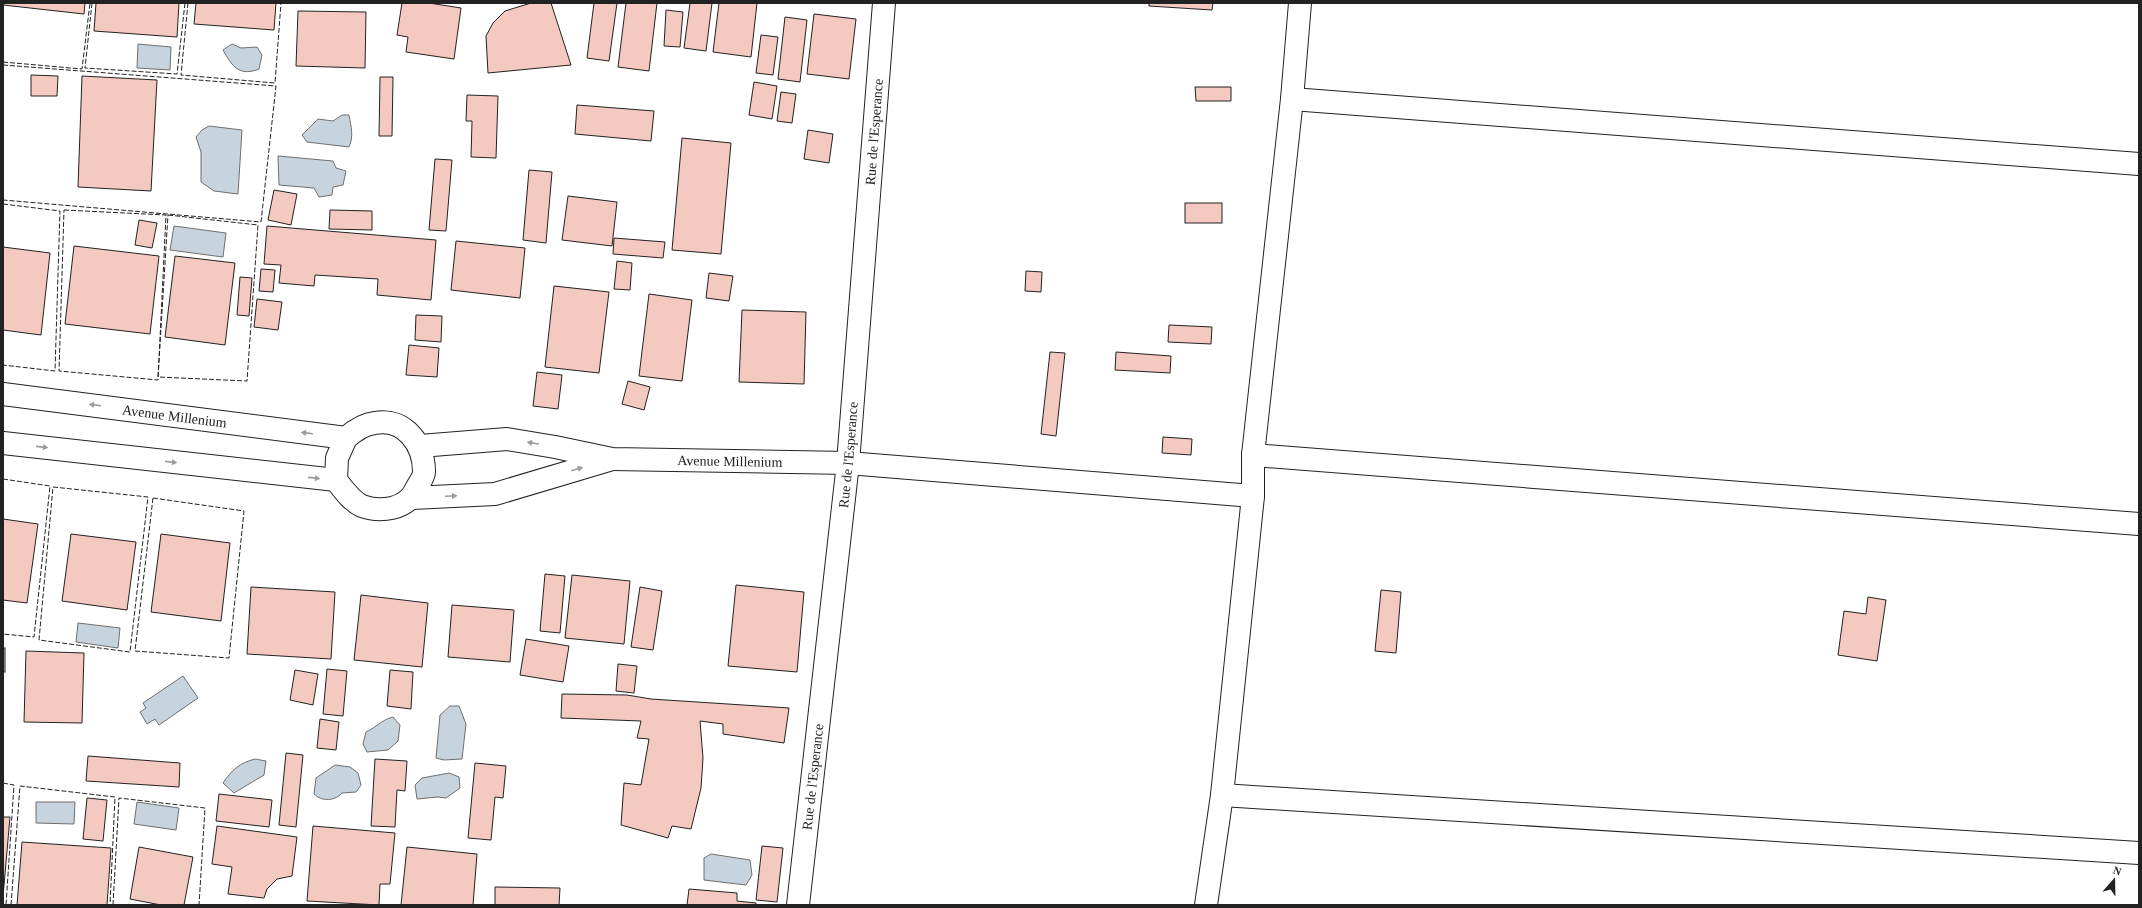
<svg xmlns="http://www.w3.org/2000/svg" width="2142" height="908" font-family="Georgia,serif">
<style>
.water{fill:#c7d3dd;stroke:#6f6f6f}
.building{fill:#f3c9c0;stroke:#222}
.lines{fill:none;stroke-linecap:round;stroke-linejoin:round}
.minor-casing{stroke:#222;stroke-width:24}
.minor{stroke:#fff;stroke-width:22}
.fence{stroke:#222;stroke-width:1;stroke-dasharray:5 2;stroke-linecap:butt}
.oneway{fill:#9c9c9c}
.labels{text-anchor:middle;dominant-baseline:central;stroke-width:3;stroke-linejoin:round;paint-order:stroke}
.street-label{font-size:14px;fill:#222;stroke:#fff}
</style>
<rect width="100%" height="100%" fill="#fff"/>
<g class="water">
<polygon points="138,44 171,47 170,70 137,68"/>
<path d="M232 44 241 48 257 47 262 55 259 69C239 77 232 66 223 50Z"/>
<path d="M342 115H349C351 127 354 136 349 147L307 142 302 135 318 119 333 121Z"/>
<polygon points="209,126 242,130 238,194 214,191 201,182 201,152 196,137 202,130"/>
<polygon points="278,156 333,161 336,168 346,171 343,185 333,187 332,195 319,197 314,188 279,185"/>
<polygon points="174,226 226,233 223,257 170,250"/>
<polygon points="78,623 120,628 118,648 76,642"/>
<polygon points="183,676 198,698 159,725 155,719 147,724 140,712 146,708 143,703"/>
<polygon points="450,706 459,706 466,724 462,759 444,760 436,758 440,715"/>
<path d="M393 717 400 725 398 741 388 750 367 752 363 744 366 732C377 727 381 720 393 717Z"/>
<path d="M255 759 266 761 264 775 234 793 223 783C232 770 239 763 255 759Z"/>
<path d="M335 765 350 767 358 773 361 785 356 792 342 793C335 801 322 802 314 794L316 778Z"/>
<polygon points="449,773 459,777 460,788 446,798 438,797 417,799 415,785 422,778"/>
<polygon points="36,802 75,802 74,824 36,823"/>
<polygon points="137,802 179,808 176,830 134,824"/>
<polygon points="711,854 750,860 752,875 746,885 704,880 704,858"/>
</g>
<g class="building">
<polygon points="3,3 85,3 84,14 3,5"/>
<polygon points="96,3 179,3 177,37 94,31"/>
<polygon points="196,3 276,3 274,30 194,24"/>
<polygon points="402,3 429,3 461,8 454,59 406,52 408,37 397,35"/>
<polygon points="531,3 551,3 571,65 488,73 486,36 493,23 505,11"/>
<polygon points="594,3 617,3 609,61 587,58"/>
<polygon points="626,3 657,3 649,71 618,67"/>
<polygon points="690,3 712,3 706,51 684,48"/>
<polygon points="719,3 757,3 751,57 713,52"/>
<polygon points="1149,3 1213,3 1212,10 1149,6"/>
<polygon points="666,10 683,12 680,47 664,46"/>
<polygon points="298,11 366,12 365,68 296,66"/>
<polygon points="814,14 856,19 849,79 807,74"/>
<polygon points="785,17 807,20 800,82 778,79"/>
<polygon points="761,35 778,37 773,75 756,73"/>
<polygon points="31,75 58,76 57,96 31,96"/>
<polygon points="82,76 157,80 151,191 78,187"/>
<polygon points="380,77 393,77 392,136 379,136"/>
<polygon points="754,82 777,86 772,119 749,115"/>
<polygon points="1195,87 1231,87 1231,101 1196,101"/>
<polygon points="781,92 796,94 792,123 777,121"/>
<polygon points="467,95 498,96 496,158 471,157 472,121 466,121"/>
<polygon points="577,105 654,111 651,141 575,134"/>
<polygon points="808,130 833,134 829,163 804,159"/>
<polygon points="682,138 731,143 721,254 672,250"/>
<polygon points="435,159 452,160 446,231 429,230"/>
<polygon points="529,170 552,172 546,243 523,240"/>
<polygon points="274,190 297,194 291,225 268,220"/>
<polygon points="568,196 617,202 612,246 562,240"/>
<rect x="1185" y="203" width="37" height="20"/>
<polygon points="330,210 372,211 372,230 329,229"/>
<polygon points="139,220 157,223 152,248 135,245"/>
<polygon points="267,226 436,240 431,300 377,295 378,279 315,275 314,286 279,283 281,265 264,264"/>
<polygon points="614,238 665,242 663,258 613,254"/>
<polygon points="456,241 525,248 520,298 451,290"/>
<polygon points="74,246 159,256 150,334 65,324"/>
<polygon points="3,247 50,253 41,335 3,330"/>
<polygon points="175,256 235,263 225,345 165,337"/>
<polygon points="617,261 632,263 630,290 614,289"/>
<polygon points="261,269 275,270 273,292 259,291"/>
<polygon points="1026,271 1042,272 1041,292 1025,291"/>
<polygon points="709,273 733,276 729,301 706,298"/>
<polygon points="240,277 252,278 249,316 237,315"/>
<polygon points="554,286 609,292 599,373 545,367"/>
<polygon points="649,294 692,300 682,381 639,376"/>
<polygon points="257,299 282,302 278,330 254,327"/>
<polygon points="742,310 806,312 804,384 739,382"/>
<polygon points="416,315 442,316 441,342 415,340"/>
<polygon points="1169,325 1212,327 1211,344 1168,342"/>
<polygon points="409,345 439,348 437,377 406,375"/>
<polygon points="1050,352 1065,353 1056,436 1041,434"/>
<polygon points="1116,352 1171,356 1170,373 1115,370"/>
<polygon points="537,372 562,375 558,409 533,406"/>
<polygon points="628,381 650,387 644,410 622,404"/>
<polygon points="1163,437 1192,439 1191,455 1162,453"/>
<polygon points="3,519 38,524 27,603 3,600"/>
<polygon points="71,534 136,542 127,610 62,601"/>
<polygon points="161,534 230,543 221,621 151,612"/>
<polygon points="545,574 565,576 560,633 540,631"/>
<polygon points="572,575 630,581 624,644 565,638"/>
<polygon points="736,585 804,592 797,672 728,666"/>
<polygon points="251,587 335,592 331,659 247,654"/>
<polygon points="640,587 662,591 653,650 631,647"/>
<polygon points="1381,590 1401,592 1396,653 1375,651"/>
<polygon points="361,595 428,603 422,667 354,660"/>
<polygon points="1868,597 1886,600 1877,661 1838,655 1844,611 1866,614"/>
<polygon points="452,605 514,610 510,662 448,657"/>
<polygon points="526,639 569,646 563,682 520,675"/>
<rect x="3" y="648" width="2" height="24"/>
<polygon points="26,651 84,653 82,723 24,722"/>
<polygon points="618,664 637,666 634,693 616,691"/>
<polygon points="327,669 347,671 343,716 323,714"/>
<polygon points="295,670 318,674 313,705 290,700"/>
<polygon points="390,670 413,672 411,709 387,706"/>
<polygon points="562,694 627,695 651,699 789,708 784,743 723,734 723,724 700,721 703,758 701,788 691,829 672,826 668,838 621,825 624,783 641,785 649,739 637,738 641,721 561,718"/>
<polygon points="320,719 339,722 336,750 317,748"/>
<polygon points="286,753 303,755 296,827 279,825"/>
<polygon points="88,756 180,763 179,787 86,781"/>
<polygon points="375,759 407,761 405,791 397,790 395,827 371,826"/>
<polygon points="475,763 506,766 503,798 495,797 491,840 468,838"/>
<polygon points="219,794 272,800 269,827 216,821"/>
<polygon points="87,798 107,800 103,841 83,839"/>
<polygon points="3,817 10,817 3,897"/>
<polygon points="217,826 297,837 292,876 277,879 267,889 264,898 228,894 232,867 212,864"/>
<polygon points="313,826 395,833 390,884 380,884 379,905 307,901"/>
<polygon points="22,842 111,848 107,905 17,905"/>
<polygon points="762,846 783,848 777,902 756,900"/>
<polygon points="139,847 193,857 184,905 161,905 130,899"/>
<polygon points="407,847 477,854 473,905 401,905"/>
<polygon points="495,887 560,888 559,905 495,905"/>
<polygon points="689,889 737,893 737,901 756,903 756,905 687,905"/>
</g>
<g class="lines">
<g class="minor-casing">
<g id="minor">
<polyline points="1292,99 2139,164"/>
<path id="s1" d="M3 394 346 438C354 431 364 424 375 423 405 418 424 444 424 472 424 477 418 485 415 491 406 509 381 513 362 506 351 501 343 489 336 480L337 458 346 438"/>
<polyline points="3,443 336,480"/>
<path id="s2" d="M420 446 507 439 555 447 612 459 848 463 1253 496"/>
<polyline points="1253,455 2139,524"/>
<polyline points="412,498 495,494 609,460"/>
<polyline points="1222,795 2139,853"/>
<path id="s3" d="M798 905 848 463 884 3"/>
<polyline points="1206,905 1222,795 1253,496 1253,455 1292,99 1300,3"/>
</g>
</g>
<use href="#minor" class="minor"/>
<g class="fence">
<polyline points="92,3 85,68 177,74 185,3"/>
<polyline points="188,3 181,75 275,83 281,3"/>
<polyline points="3,62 82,69 90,3"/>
<polyline points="3,65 276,86 261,222 3,200"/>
<polyline points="3,204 60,211 55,371 3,365"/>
<polygon points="64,210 166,215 158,380 59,371"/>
<polygon points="168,215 258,225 247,381 158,377"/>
<polyline points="3,479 50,486 34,637 3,634"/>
<polygon points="53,487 148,497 130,652 39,640"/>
<polygon points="153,498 244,511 229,658 135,651"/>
<polyline points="3,783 14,785 6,905"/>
<polyline points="11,905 20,786 115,797 110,905"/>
<polyline points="113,905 119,798 205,808 199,905"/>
</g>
</g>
<defs><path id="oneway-solid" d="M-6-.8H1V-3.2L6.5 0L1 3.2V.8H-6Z"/></defs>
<g class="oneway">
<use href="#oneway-solid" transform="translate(95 405) rotate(-173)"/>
<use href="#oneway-solid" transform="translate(307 433) rotate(-173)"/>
<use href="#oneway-solid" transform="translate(533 443) rotate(-171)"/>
<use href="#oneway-solid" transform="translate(42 447) rotate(6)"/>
<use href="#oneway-solid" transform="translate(171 462) rotate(6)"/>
<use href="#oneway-solid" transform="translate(577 469) rotate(-16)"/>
<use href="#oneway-solid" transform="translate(314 478) rotate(6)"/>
<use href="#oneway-solid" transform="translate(451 496) rotate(-3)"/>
</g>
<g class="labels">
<g class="street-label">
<text stroke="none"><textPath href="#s3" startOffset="777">Rue de l'Esperance</textPath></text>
<text stroke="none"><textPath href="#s1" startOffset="173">Avenue Millenium</textPath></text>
<text stroke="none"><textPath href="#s3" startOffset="453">Rue de l'Esperance</textPath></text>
<text stroke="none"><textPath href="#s2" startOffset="312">Avenue Millenium</textPath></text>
<text stroke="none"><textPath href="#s3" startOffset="129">Rue de l'Esperance</textPath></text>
</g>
</g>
<rect width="2142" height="908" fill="none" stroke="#222222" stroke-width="8"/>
<g transform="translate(2114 880) rotate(20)" stroke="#ffffff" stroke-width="3" paint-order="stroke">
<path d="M0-3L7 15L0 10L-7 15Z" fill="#222222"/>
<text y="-6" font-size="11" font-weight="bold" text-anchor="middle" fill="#222222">N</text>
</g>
</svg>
